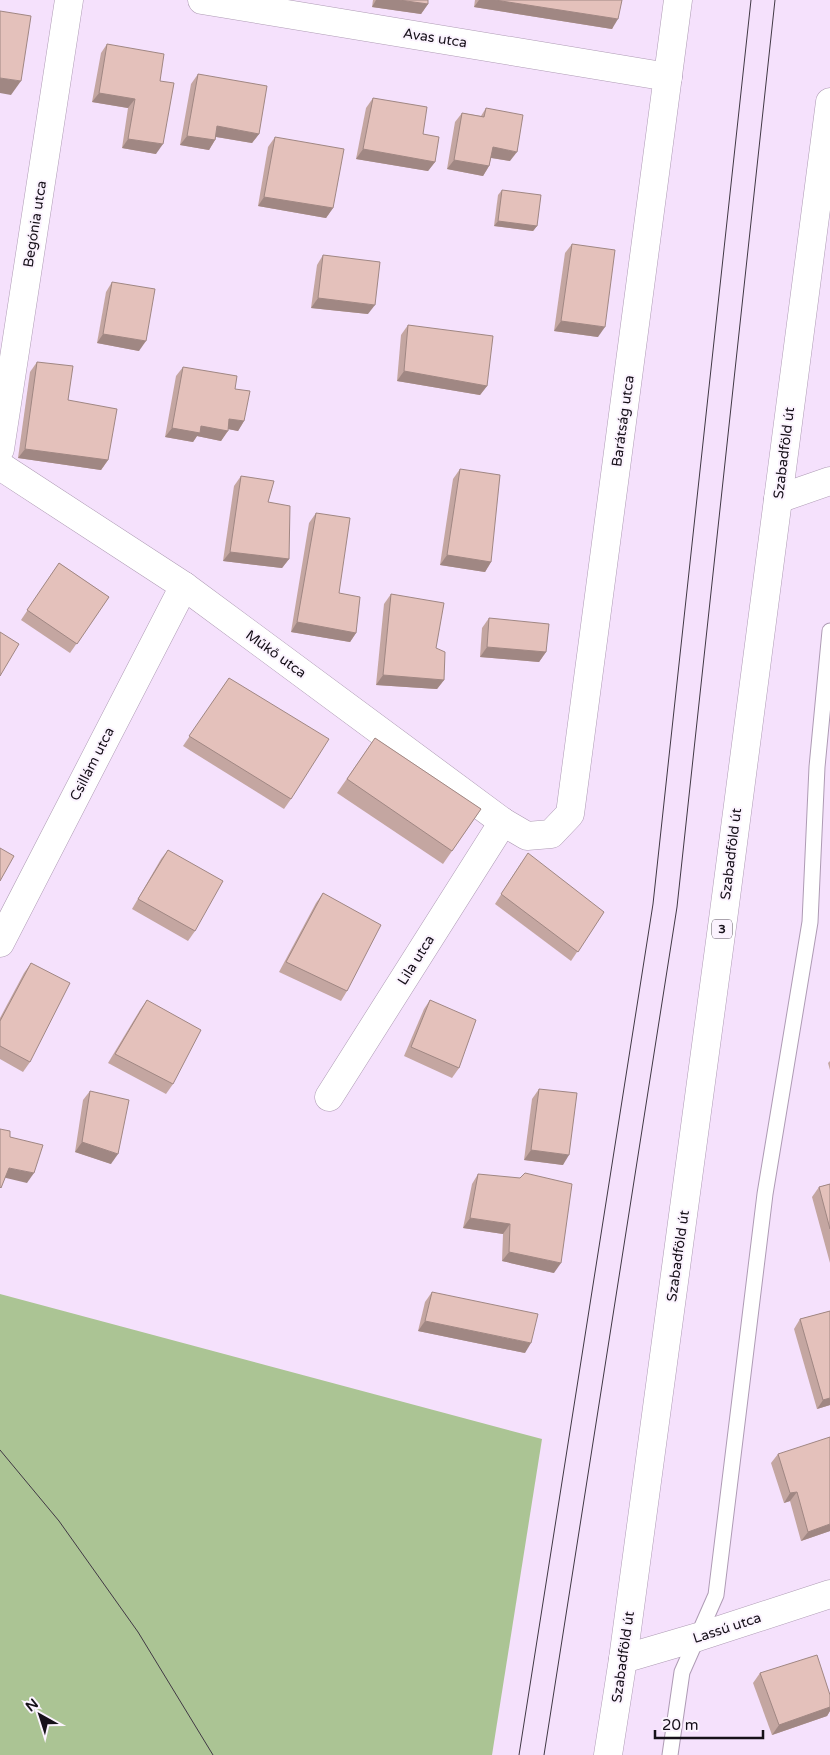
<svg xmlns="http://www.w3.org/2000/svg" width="830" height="1755" font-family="'Varela Round',sans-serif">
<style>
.green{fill:#abc494}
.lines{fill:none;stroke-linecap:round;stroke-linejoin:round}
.lane-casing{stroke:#ae9bb4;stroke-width:17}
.street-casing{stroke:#ae9bb4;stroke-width:29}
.primary-casing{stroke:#ae9bb4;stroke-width:29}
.lane{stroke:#fff;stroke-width:15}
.street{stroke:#fff;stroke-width:28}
.primary{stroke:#fff;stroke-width:28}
.tram{stroke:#403844;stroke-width:1}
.wall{fill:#c4a6a1}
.shaded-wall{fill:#a08783}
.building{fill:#e4c1bb;stroke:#a08783}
.labels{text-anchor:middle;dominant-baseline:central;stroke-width:4;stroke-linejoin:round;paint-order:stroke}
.shield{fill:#fbf3fe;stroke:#5b545e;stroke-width:1}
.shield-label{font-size:12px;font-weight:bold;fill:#161019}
.street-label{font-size:14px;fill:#161019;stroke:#fbf3fe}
</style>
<rect width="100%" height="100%" fill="#f5e1fc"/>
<polygon class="green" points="0,1294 542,1439 492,1755 0,1755"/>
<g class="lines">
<g class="lane-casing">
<polyline id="lane" points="670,1755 682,1672 716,1595 765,1194 810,922 817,767 830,631"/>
</g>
<g class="street-casing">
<g id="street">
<polyline points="202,0 668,77"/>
<polyline points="0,449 69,0"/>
<polyline points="0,466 184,586 503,822 527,836 551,834 570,814 678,0"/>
<polyline points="778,499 830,481"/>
<polyline points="0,943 184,586"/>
<polyline points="329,1097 503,822"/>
<polyline points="623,1659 698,1637 830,1594"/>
</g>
</g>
<g class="primary-casing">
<polyline id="primary" points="608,1755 623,1659 724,912 830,102"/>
</g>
<use href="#lane" class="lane"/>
<use href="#street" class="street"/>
<use href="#primary" class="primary"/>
<g class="tram">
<polyline points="0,1450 59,1521 138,1632 213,1755"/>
<polyline points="519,1755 653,904 751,0"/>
<polyline points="544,1755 677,907 775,0"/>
</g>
</g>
<g class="wall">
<polygon points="373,0 428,0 428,4 421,14 372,7"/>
<polygon points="475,0 622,0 612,29 474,7"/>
<polygon points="107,44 160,81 156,154 122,148 128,108 92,102 101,53"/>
<polygon points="198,74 259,134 252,143 216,137 215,140 209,150 180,145 191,84"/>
<polygon points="373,98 423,134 435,162 428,171 356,159 366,108"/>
<polygon points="486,108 510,161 491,158 489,166 483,176 447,169 455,122 462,113 481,116"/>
<polygon points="275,137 333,208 326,218 258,206 268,147"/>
<polygon points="502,190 537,226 533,231 494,226 498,195"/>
<polygon points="572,244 598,337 554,331 565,253"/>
<polygon points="323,255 368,314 311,308 317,265"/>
<polygon points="112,282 139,351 97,343 106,292"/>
<polygon points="408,325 487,386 480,395 397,381 401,335"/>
<polygon points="37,362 68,400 108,460 101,470 18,458 30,372"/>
<polygon points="183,367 235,389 244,421 238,431 228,429 221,441 197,436 193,442 165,437 176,376"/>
<polygon points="460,469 491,562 485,572 440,565 453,479"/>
<polygon points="241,476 268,502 289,559 282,568 223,561 234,486"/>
<polygon points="316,513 339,593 356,633 350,642 291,632 309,523"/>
<polygon points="59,563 109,597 70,653 21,620"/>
<polygon points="391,594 436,648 444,680 437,689 376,685 384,604"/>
<polygon points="489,618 546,652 539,662 480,657 482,628"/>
<polygon points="229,678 291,799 284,809 183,746"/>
<polygon points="375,738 481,809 443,864 337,793"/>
<polygon points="168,850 195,931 188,941 132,909 161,859"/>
<polygon points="521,863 604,912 571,961 495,904"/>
<polygon points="323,893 347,991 341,1001 279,972 316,903"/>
<polygon points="31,963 30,1062 23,1072 0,1059 0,1018 24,973"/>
<polygon points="147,1000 173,1084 166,1094 108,1063 140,1010"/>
<polygon points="430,1000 459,1068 452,1078 404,1056 424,1009"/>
<polygon points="830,1061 830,1070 828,1063"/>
<polygon points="539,1089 563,1165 524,1160 532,1099"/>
<polygon points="90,1091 111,1164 75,1152 83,1100"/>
<polygon points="478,1174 554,1273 502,1261 503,1234 463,1228 472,1184"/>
<polygon points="830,1184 830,1263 812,1197 819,1187"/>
<polygon points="432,1292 525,1353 418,1331 425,1302"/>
<polygon points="830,1311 830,1405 817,1409 794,1329 800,1319"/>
<polygon points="778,1454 830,1531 801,1541 790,1501 784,1503 771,1463"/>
<polygon points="760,1673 830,1695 830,1711 827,1716 772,1735 753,1683"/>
</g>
<g class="shaded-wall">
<polygon points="376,0 399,0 428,4 421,14 372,7"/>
<polygon points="479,0 495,0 618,19 612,29 474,7"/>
<polygon points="0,78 21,81 11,95 0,93"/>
<polygon points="99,93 135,99 128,108 92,102"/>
<polygon points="217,126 259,134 252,143 211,136"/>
<polygon points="187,136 215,140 209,150 180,145"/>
<polygon points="128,139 163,144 156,154 122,148"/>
<polygon points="493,147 517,152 510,161 486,157"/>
<polygon points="363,149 435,162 428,171 356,159"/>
<polygon points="454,160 489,166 483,176 447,169"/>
<polygon points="264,197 333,208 326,218 258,206"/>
<polygon points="498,221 537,226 533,231 494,226"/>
<polygon points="318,298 375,305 368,314 311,308"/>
<polygon points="561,321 605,327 598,337 554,331"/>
<polygon points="103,334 146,341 139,351 97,343"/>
<polygon points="404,371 487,386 480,395 397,381"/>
<polygon points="229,419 244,421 238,431 223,428"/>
<polygon points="201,426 228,431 221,441 197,436 193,442 165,437 172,428"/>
<polygon points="25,449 108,460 101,470 18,458"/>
<polygon points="230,552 289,559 282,568 223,561"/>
<polygon points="447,555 491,562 485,572 440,565"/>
<polygon points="297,622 356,633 350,642 291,632"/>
<polygon points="487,647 546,652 539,662 480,657"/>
<polygon points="383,675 444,680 437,689 376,685"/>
<polygon points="82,1142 118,1154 111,1164 75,1152"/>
<polygon points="531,1150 569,1155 563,1165 524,1160"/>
<polygon points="9,1168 34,1173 27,1183 2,1177"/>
<polygon points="470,1218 510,1224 503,1234 463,1228"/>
<polygon points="509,1252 561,1263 554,1273 502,1261"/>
<polygon points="425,1321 531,1343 525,1353 418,1331"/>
<polygon points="830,1398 830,1405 817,1409 823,1400"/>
<polygon points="797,1492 790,1501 784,1503 790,1493"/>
<polygon points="830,1524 830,1531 801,1541 808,1532"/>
<polygon points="830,1707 830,1711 827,1716 772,1735 779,1725"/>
</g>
<g class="building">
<polygon points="399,0 428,0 428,4"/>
<polygon points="495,0 622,0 618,19"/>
<polygon points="0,11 31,16 21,81 0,78"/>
<polygon points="107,44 164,54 160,81 174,83 163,144 128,139 135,99 99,93"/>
<polygon points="198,74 267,86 259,134 217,126 215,140 187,136"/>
<polygon points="373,98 427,107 423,134 439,137 435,162 363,149"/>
<polygon points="486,108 523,115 517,152 493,147 489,166 454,160 462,113 484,117"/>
<polygon points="275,137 344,149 333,208 264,197"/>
<polygon points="502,190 541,195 537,226 498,221"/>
<polygon points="572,244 615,250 605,327 561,321"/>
<polygon points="323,255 380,262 375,305 318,298"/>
<polygon points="112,282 155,289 146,341 103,334"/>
<polygon points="408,325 493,336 487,386 404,371"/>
<polygon points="37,362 73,366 68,400 117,409 108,460 25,449"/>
<polygon points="183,367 237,376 235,389 250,391 244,421 229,419 228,431 201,426 200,433 172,428"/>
<polygon points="460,469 500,475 491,562 447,555"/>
<polygon points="241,476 274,481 268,502 290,506 289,559 230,552"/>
<polygon points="316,513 350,518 339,593 360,597 356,633 297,622"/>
<polygon points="59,563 109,597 77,644 27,610"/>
<polygon points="391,594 444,603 436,648 445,652 444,680 383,675"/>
<polygon points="489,618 549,624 546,652 487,647"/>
<polygon points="0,632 19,644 0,676"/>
<polygon points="229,678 329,739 291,799 189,736"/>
<polygon points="375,738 481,809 452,851 347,779"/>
<polygon points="0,848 14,856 0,881"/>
<polygon points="168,850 223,881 195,931 138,899"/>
<polygon points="528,853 604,912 578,952 501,894"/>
<polygon points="323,893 381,925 347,991 286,962"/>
<polygon points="31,963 70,983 30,1062 0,1046 0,1021"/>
<polygon points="147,1000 201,1030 173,1084 115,1054"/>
<polygon points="430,1000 476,1020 459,1068 411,1047"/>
<polygon points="539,1089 577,1093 569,1155 531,1150"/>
<polygon points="90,1091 129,1100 118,1154 82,1142"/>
<polygon points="0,1129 10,1131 10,1137 43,1145 34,1173 9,1168 1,1188 0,1187"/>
<polygon points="525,1173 572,1184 561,1263 509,1252 510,1224 470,1218 478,1174 520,1178"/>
<polygon points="830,1184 830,1229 819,1187"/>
<polygon points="432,1292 538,1314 531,1343 425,1321"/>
<polygon points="830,1311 830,1398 823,1400 800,1319"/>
<polygon points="830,1437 830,1524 808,1532 797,1492 790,1493 778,1454"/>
<polygon points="817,1655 830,1695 830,1707 779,1725 760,1673"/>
</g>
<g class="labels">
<rect class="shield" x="712" y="919.5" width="20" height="19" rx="4"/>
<g class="shield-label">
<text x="722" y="929">3</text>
</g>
<g class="street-label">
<text transform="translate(435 38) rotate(9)">Avas utca</text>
<text transform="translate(35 224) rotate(-81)">Begónia utca</text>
<text transform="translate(623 421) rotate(-82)">Barátság utca</text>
<text transform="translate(784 453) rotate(-83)">Szabadföld út</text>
<text transform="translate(276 654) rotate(36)">Műkő utca</text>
<text transform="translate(92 764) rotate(-63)">Csillám utca</text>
<text transform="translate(731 854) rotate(-83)">Szabadföld út</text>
<text transform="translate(416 960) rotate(-58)">Lila utca</text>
<text transform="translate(678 1256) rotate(-82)">Szabadföld út</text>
<text transform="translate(727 1628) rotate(-18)">Lassú utca</text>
<text transform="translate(623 1657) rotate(-82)">Szabadföld út</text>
</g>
</g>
<g transform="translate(40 1715) rotate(321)" stroke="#fbf3fe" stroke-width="4" paint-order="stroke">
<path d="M0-4L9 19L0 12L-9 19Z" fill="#161019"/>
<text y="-8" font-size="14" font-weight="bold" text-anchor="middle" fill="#161019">N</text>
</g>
<path d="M655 1730v8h108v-8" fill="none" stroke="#161019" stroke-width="2.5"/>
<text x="662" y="1730" font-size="15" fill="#161019" stroke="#fbf3fe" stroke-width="4" paint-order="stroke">20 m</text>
</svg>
